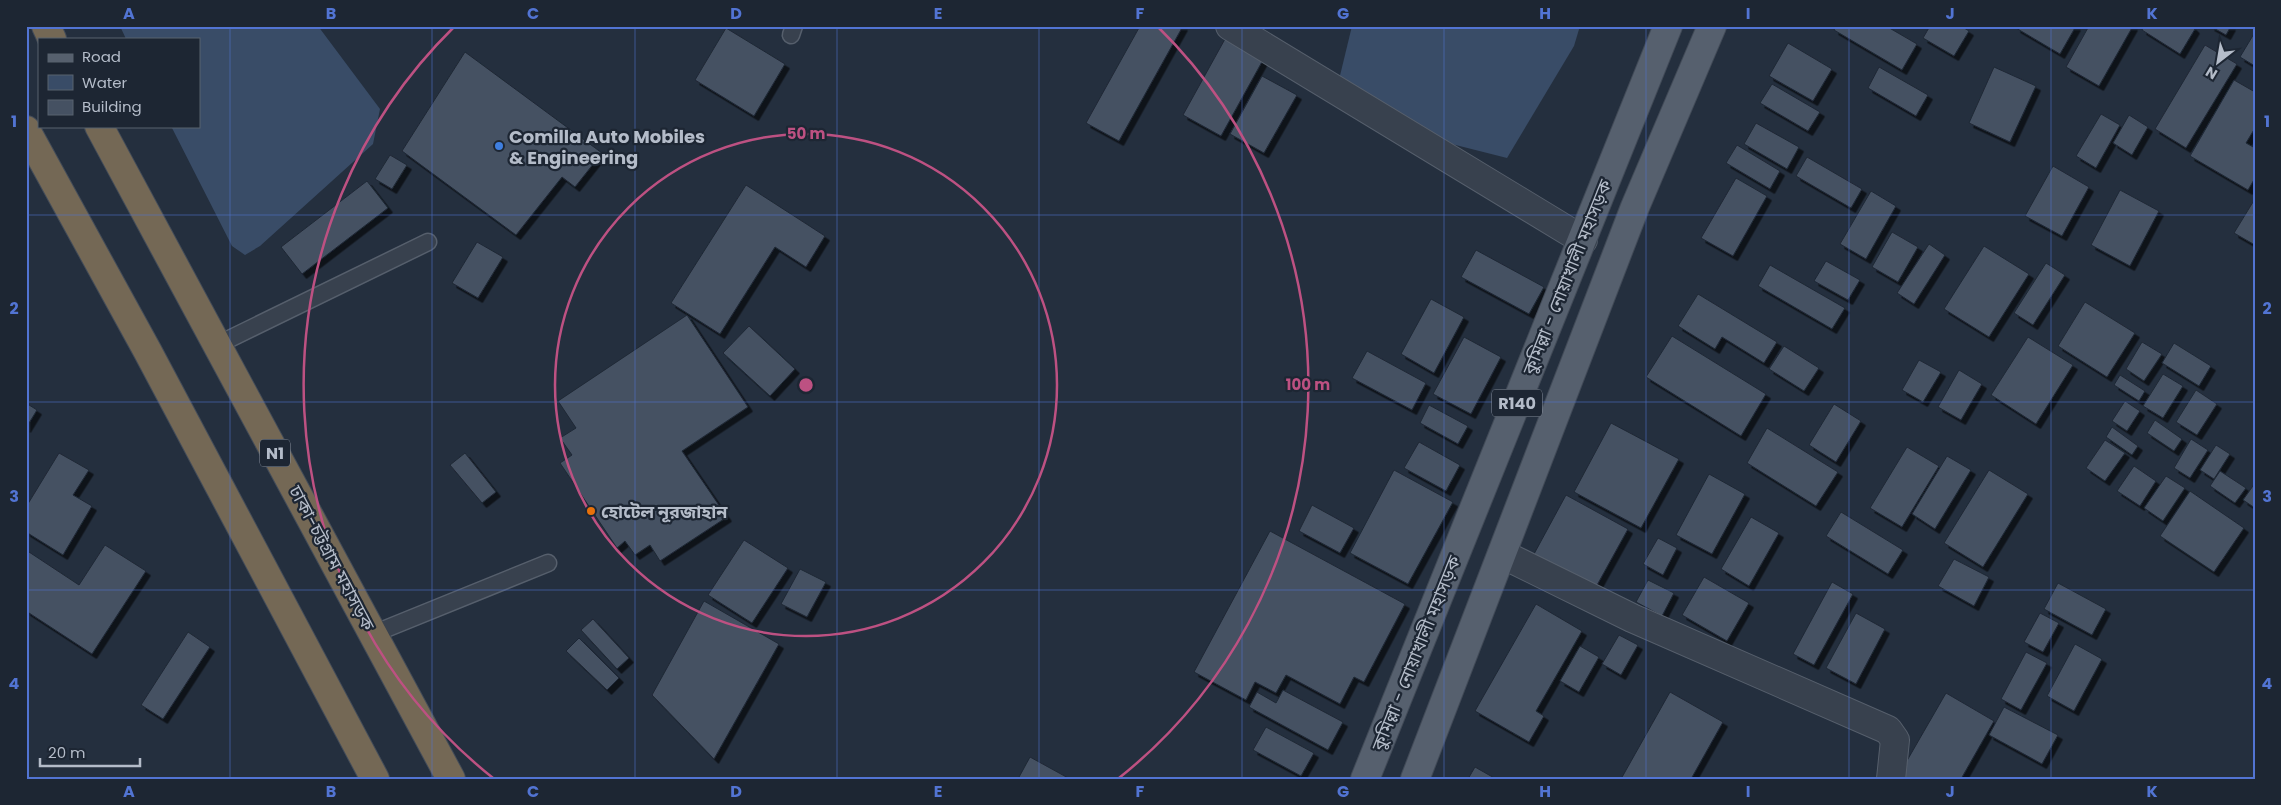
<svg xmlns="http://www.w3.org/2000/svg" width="2281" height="805" font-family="Poppins,'Noto Sans Bengali',sans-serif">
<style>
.water{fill:#394c67}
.building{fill:#455162;stroke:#1f2835;filter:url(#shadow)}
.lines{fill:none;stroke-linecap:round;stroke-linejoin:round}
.lane-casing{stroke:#565f6c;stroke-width:19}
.street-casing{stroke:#565f6c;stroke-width:30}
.primary-casing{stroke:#414a57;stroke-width:30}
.highway-casing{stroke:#434c59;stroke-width:30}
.lane{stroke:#38414e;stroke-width:16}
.street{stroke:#38414e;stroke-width:28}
.primary{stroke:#56606e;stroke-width:28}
.highway{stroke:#746855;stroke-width:28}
.grid{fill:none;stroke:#5274d3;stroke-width:1;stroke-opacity:0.55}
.ring{fill:none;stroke:#bd5182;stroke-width:2.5}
.shop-dot{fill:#3f7fe0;stroke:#1d2633;stroke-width:2}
.food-dot{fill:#e8710a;stroke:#1d2633;stroke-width:2}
.labels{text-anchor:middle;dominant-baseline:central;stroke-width:4.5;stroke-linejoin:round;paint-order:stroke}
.shield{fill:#1d2633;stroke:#878f9c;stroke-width:1}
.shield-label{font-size:16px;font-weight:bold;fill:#b4bcc9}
.poi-label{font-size:18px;font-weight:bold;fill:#b4bcc9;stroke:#1d2633;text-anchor:start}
.street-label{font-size:18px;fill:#b4bcc9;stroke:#1d2633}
.centre{fill:#bd5182;stroke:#1d2633;stroke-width:2.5}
.ring-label{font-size:15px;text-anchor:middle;font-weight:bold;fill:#bd5182;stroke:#1d2633;stroke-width:4.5;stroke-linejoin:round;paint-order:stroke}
.neatline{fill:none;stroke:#5274d3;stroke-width:2}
.grid-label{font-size:16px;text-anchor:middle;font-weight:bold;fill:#5274d3}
</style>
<defs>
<filter id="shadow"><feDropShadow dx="4.5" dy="4.5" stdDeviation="0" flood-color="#0009"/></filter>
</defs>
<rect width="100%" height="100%" fill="#242f3e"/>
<g class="water">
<polygon points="120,26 318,26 380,109 373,144 260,246 245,255 232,246 171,126 199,126 199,39 126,39"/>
<polygon points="1352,26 1580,26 1574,46 1507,158 1424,137 1337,88"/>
</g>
<g class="building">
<polygon points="1140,26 1183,26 1119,141 1086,123"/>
<polygon points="1836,26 1886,26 1917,44 1902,70 1834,30"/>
<polygon points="1930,26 1961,26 1969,31 1954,56 1923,38"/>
<polygon points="2017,26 2076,26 2060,54 2016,28"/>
<polygon points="2089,26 2133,26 2099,86 2066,67"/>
<polygon points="2144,26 2192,26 2195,29 2180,54 2142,30"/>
<polygon points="2210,26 2231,26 2226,35"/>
<polygon points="726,28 785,64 754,116 695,80"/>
<polygon points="2255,32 2255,66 2240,57"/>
<polygon points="1225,39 1263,60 1221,136 1183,115"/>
<polygon points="1788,43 1832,69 1813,101 1769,76"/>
<polygon points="2205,45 2237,64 2186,148 2155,129"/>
<polygon points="465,52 602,153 575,187 562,177 516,235 402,151"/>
<polygon points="1879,67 1928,95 1916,116 1868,88"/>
<polygon points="1994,67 2036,86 2010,142 1969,123"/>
<polygon points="1262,76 1297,95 1264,153 1230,134"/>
<polygon points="2234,80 2255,92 2255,128 2246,143 2255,148 2255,178 2248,190 2190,156"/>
<polygon points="1772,84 1820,112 1808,131 1760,103"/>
<polygon points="2101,114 2120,125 2096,168 2076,156"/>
<polygon points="2129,115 2148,127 2132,155 2113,143"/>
<polygon points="1756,123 1799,147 1787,169 1744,144"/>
<polygon points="1737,145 1780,171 1770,189 1726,163"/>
<polygon points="390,155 407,165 392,189 375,179"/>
<polygon points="1807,157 1862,189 1851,208 1796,176"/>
<polygon points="2053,166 2089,187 2062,236 2025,216"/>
<polygon points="1736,178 1767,196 1733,256 1701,238"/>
<polygon points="367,181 388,208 302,274 281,247"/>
<polygon points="746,185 825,236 806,267 775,247 720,334 671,303"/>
<polygon points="2120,190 2159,211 2130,266 2091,245"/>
<polygon points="1871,191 1896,206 1866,259 1840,244"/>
<polygon points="2253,202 2255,203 2255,245 2234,233"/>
<polygon points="1892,232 1918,247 1898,282 1872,267"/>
<polygon points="477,242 503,257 478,298 452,283"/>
<polygon points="1929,244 1945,255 1914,304 1897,293"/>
<polygon points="1984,246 2029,274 1989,337 1944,309"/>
<polygon points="1476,250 1544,287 1529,314 1461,277"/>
<polygon points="1826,261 1860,280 1848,300 1814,281"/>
<polygon points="2046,263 2065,275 2033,325 2014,313"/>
<polygon points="1770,265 1845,308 1832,329 1758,286"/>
<polygon points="1698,294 1777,342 1764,363 1722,337 1715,349 1678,326"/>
<polygon points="1431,299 1464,317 1434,373 1401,354"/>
<polygon points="2085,302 2135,333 2107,377 2058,346"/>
<polygon points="687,315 748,407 682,451 727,517 660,561 650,545 635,555 625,541 617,548 560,463 572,455 560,438 576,428 558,401"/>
<polygon points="749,326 795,369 770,396 723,353"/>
<polygon points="1672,336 1766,394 1741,436 1646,377"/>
<polygon points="1464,337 1501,357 1471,414 1433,394"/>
<polygon points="2028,337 2073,365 2036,424 1991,395"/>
<polygon points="2142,342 2162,354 2144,381 2126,369"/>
<polygon points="2174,343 2211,366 2199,386 2162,363"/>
<polygon points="1784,346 1819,368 1804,391 1769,369"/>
<polygon points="1367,351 1426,383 1412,410 1352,378"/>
<polygon points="1919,360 1941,372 1923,402 1902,390"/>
<polygon points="1959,370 1982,384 1961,420 1938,407"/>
<polygon points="2163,374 2183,386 2163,418 2143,406"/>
<polygon points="2120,375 2145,391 2139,401 2114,385"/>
<polygon points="2196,390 2217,404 2197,435 2176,422"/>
<polygon points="2125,401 2140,411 2127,431 2112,421"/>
<polygon points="26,403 37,410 26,428"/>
<polygon points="1834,404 1861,421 1836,462 1809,445"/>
<polygon points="1429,405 1468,426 1458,444 1420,423"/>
<polygon points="2155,420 2182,439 2174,451 2147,433"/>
<polygon points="1611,423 1679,459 1641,528 1574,492"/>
<polygon points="2112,427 2138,446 2132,455 2106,437"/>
<polygon points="1767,428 1838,472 1816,506 1747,463"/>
<polygon points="2191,439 2208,450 2190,478 2174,468"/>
<polygon points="2105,440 2125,453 2105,481 2086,468"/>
<polygon points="1419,442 1460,465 1446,491 1404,468"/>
<polygon points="2216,445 2230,454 2214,479 2200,470"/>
<polygon points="1907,447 1939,466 1902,527 1870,508"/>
<polygon points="59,453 89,470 73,495 92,506 63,555 26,532 26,507"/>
<polygon points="465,453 496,492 482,503 450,465"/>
<polygon points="1947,456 1971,470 1935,529 1912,514"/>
<polygon points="2134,466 2156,481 2140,506 2117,491"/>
<polygon points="1394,470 1453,502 1408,584 1350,553"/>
<polygon points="1989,470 2028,494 1983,567 1944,543"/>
<polygon points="2220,471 2246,488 2235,503 2210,486"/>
<polygon points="1709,474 1745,494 1712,554 1676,535"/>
<polygon points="2166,476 2185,488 2163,521 2144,508"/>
<polygon points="2255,483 2255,508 2243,500"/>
<polygon points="2190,491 2244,528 2214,572 2160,536"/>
<polygon points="1566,495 1628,529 1596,587 1534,554"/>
<polygon points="1312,505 1354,528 1340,553 1299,531"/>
<polygon points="1841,512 1903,550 1888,574 1826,536"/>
<polygon points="1751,517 1779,533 1749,586 1721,569"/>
<polygon points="1270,531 1405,604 1364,682 1354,677 1340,704 1286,675 1276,693 1255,682 1246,700 1194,672"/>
<polygon points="1658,538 1677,548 1663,575 1643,564"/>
<polygon points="744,540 788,568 752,623 708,595"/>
<polygon points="105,545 146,571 92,654 26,611 26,550 79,585"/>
<polygon points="1954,559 1989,577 1974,606 1938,586"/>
<polygon points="800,569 826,582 807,617 781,604"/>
<polygon points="1704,577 1749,603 1727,641 1682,615"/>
<polygon points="1648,580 1674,593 1662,616 1636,602"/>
<polygon points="1832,582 1853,594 1814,665 1793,654"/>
<polygon points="2058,583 2106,609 2092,635 2044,609"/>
<polygon points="704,601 779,644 714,759 652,695"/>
<polygon points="1536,604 1582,631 1536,711 1544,716 1529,742 1475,711"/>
<polygon points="1856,613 1885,629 1856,684 1826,668"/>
<polygon points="2040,613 2059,623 2043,652 2024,642"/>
<polygon points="593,619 629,658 617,669 581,630"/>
<polygon points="188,632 210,647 163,719 141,705"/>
<polygon points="1619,635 1638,645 1621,675 1602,664"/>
<polygon points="579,638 619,678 607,690 566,651"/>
<polygon points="2075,644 2102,659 2074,711 2047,696"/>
<polygon points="1580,646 1599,657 1579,692 1560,681"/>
<polygon points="2026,652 2047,663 2021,710 2001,699"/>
<polygon points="1283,690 1343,722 1328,750 1249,707 1257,692 1276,703"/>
<polygon points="1670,692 1723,722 1691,779 1621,779"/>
<polygon points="1946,693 1994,721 1961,779 1899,779 1897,778"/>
<polygon points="2004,707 2058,735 2042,764 1989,735"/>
<polygon points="1266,727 1314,753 1301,776 1253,750"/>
<polygon points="1030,757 1070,779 1018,779"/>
<polygon points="1475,767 1496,779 1468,779"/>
</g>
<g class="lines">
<g class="lane-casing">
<g id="lane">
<polyline points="791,35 794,26"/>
<polyline points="217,345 428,242"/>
<polyline points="373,634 548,563"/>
</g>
</g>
<g class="street-casing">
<g id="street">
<polyline points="1230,26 1583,240"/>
<polyline points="1502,554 1632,618 1888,730 1895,740 1891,779"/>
</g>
</g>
<g class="primary-casing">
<g id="primary">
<polyline points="1365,779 1668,26"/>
<polyline points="1415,779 1635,207 1712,26"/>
</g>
</g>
<g class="highway-casing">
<g id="highway">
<polyline points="46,26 52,39"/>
<polyline points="99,126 451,779"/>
<polyline points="26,130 148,352 375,779"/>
</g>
</g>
<use href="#lane" class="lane"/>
<use href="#street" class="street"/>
<use href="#primary" class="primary"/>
<use href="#highway" class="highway"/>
</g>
<path class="grid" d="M230 26V779M432 26V779M635 26V779M837 26V779M1039 26V779M1242 26V779M1444 26V779M1646 26V779M1849 26V779M2051 26V779M26 215H2255M26 402H2255M26 590H2255"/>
<g class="ring">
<circle cx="806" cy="385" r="251"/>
<path d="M493 778A502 502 0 0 1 454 27M1158 27A502 502 0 0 1 1119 778"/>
</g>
<circle class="shop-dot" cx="499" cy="146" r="5"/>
<circle class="food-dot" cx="591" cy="511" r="5"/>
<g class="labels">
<g class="shield">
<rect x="1492" y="389.5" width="50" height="27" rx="4"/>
<rect x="260" y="439.5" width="30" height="27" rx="4"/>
</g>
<g class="shield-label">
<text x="1517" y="403">R140</text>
<text x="275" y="453">N1</text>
</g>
<g class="poi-label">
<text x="509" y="136">Comilla Auto Mobiles<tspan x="509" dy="21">&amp; Engineering</tspan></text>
<text x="601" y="511">হোটেল নূরজাহান</text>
</g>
<g class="street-label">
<text transform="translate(1567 277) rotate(-68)">কুমিল্লা - নোয়াখালী মহাসড়ক</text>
<text transform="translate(332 558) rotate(62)">ঢাকা-চট্টগ্রাম মহাসড়ক</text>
<text transform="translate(1416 653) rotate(-68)">কুমিল্লা - নোয়াখালী মহাসড়ক</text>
</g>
</g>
<circle cx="806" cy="385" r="8" class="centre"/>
<g class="ring-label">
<text x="806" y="139">50 m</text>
<text x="1308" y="390">100 m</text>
</g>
<rect width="2281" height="805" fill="none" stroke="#1d2633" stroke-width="55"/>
<rect x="38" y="38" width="162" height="90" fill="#1d2633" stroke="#59626f"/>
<rect x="48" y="54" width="25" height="8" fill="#56606e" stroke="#59626f"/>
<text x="82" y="62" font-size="15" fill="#b4bcc9">Road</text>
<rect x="48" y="75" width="25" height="15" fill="#394c67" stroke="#59626f"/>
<text x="82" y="88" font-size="15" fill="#b4bcc9">Water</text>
<rect x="48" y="100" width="25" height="15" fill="#455162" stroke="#59626f"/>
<text x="82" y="112" font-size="15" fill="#b4bcc9">Building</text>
<g transform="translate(2218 62) rotate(211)" stroke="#1d2633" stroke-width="4" paint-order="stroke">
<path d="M0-4L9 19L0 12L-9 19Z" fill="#b4bcc9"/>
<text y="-8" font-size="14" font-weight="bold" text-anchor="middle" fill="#b4bcc9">N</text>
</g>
<path d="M40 758v8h100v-8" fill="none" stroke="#b4bcc9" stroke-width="2.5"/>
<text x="48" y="758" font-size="15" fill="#b4bcc9" stroke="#1d2633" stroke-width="4" paint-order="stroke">20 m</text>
<rect x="28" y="28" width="2226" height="750" class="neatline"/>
<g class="grid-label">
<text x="129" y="19">A</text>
<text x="331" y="19">B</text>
<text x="533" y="19">C</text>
<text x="736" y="19">D</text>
<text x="938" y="19">E</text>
<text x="1140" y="19">F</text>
<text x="1343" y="19">G</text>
<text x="1545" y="19">H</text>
<text x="1748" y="19">I</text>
<text x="1950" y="19">J</text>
<text x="2152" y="19">K</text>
<text x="14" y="127">1</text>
<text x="2267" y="127">1</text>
<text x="14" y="314">2</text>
<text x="2267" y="314">2</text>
<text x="14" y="502">3</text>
<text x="2267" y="502">3</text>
<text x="14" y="689">4</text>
<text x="2267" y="689">4</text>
<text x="129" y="797">A</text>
<text x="331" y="797">B</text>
<text x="533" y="797">C</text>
<text x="736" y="797">D</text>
<text x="938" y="797">E</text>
<text x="1140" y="797">F</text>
<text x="1343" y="797">G</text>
<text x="1545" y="797">H</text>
<text x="1748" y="797">I</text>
<text x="1950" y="797">J</text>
<text x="2152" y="797">K</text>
</g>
</svg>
